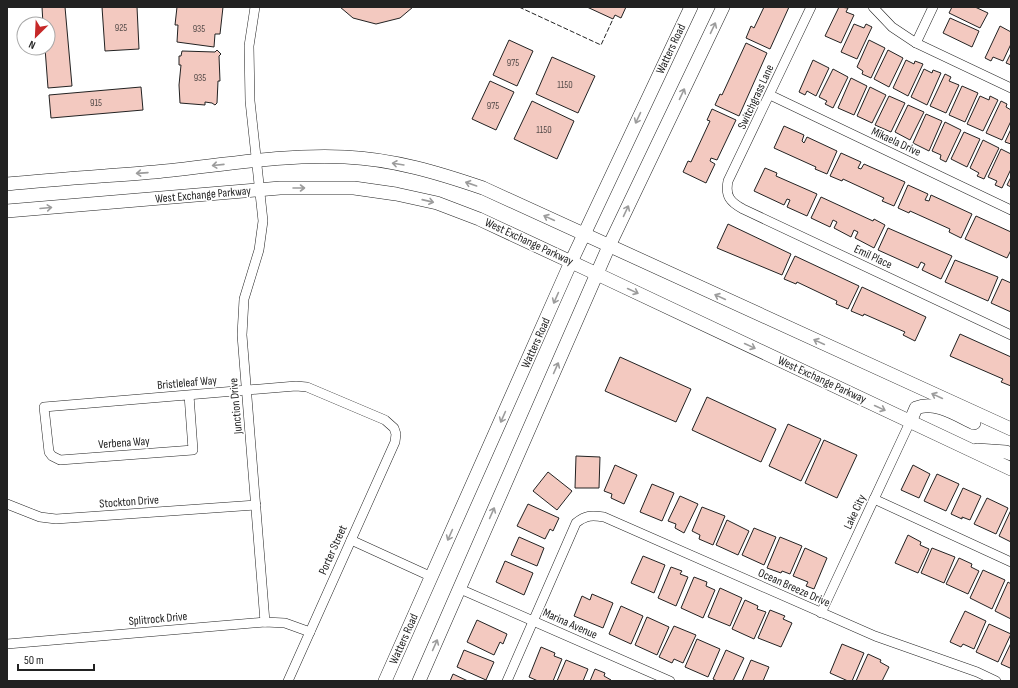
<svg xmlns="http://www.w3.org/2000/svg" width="1018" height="688" font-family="'Sofia Sans Condensed',sans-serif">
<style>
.building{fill:#f3c9c0;stroke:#222}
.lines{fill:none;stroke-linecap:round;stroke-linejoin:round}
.minor-casing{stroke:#222;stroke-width:10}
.secondary-casing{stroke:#222;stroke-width:14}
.minor{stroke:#fff;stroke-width:9}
.secondary{stroke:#fff;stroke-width:13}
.fence{stroke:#222;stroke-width:1;stroke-dasharray:5 2;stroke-linecap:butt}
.oneway{stroke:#9c9c9c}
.labels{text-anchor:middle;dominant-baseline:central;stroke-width:3;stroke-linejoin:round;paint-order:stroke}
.number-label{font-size:10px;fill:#564c4a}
.street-label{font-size:12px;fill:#222;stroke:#fff}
</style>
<rect width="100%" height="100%" fill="#fff"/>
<g class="building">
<polygon points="42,7 65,7 72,86 48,88 45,48 48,48 48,24 43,24"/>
<polygon points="102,7 137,7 139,49 105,51"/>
<polygon points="177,7 223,7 220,34 215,34 214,47 177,42 178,25 175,25"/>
<polygon points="340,7 413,7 400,18 376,24 353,18"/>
<polygon points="587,7 626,7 621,18 615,15 613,19"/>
<polygon points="764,7 789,7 770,49 746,38 751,26 754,28"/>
<polygon points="839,7 848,8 846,12 854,15 841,43 825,36"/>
<polygon points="952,7 975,7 988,13 980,28 949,13"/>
<polygon points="950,18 979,31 972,47 943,33"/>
<polygon points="854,24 864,28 866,24 872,27 857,59 841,52"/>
<polygon points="1000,26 1011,32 1011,44 1003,61 993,57 991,61 985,58"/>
<polygon points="509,40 533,51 517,86 493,75"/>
<polygon points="869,40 885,48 871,78 862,74 863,71 857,67"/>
<polygon points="746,43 767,53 739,116 715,105 720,94 722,95"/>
<polygon points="217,50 221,54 219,56 220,81 218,81 217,103 215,105 212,103 205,102 205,105 180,103 179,85 181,65 179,65 179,56 181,56 182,51 215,52"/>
<polygon points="888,50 903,58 889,87 874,79"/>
<polygon points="1011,53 1011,65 1006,63"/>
<polygon points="552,57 595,76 578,113 536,94"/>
<polygon points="813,60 829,68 816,96 807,91 805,95 799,92"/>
<polygon points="906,60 914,64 915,61 923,64 908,96 893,88"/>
<polygon points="833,69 848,77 833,108 825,104 827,101 819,97"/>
<polygon points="924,69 932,73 933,70 941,73 927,105 911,97"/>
<polygon points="945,74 951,77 949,81 959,85 946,113 930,106"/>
<polygon points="851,78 867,86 854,115 838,108"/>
<polygon points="490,81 514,92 496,130 472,119"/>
<polygon points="962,86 978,93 965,122 949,115"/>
<polygon points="141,87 143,110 51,118 49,95"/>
<polygon points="870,87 886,95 872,123 857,116"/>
<polygon points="889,96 905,103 891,132 875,125"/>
<polygon points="980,96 989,100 990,96 998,100 983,131 967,124"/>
<polygon points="532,101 574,121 557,159 514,139"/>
<polygon points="1001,101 1007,104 1006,107 1011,110 1011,121 1002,140 986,133"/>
<polygon points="908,105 924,112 910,140 895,132"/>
<polygon points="712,109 736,120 717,160 711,158 710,161 715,164 706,183 683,172 688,161 691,162 710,121 707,120"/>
<polygon points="926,114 942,121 929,151 913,143"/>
<polygon points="945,122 961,130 946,162 940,159 941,155 932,151"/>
<polygon points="784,126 804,135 802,141 804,143 807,137 837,151 827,174 815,169 816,167 774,148"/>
<polygon points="1011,129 1011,144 1005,142"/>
<polygon points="964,132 980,139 967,167 951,159"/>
<polygon points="983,140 999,148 984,179 977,176 979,173 970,168"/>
<polygon points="1001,149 1011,154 1011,169 1002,188 995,185 997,181 988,177"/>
<polygon points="841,153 861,162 858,168 861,169 864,164 905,182 894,206 882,201 884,198 843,179 842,181 830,176"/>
<polygon points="765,168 777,173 776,176 817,194 807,216 787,207 790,200 787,199 784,205 754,191"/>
<polygon points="1011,177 1011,187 1007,185"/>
<polygon points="908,185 928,194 925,200 929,201 931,195 972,214 961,238 949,232 950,229 910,211 909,213 898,208"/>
<polygon points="821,197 873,221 874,219 885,225 874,248 855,238 858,232 854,230 851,237 834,228 837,222 833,220 830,227 811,218"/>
<polygon points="976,216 1011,232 1011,250 1007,258 965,239"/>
<polygon points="728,224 791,254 782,275 717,248"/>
<polygon points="888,228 952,256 941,279 922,270 925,264 921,262 918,268 878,250"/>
<polygon points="795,256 859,286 848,309 836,304 837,301 797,282 796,284 784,279"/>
<polygon points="955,260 998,277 988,301 945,282"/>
<polygon points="1002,279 1011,283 1011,312 991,303"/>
<polygon points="862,287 926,317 915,341 903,335 905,332 864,314 863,316 851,311"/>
<polygon points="960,334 1011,357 1011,386 1001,382 1003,379 950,356"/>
<polygon points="620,357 691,389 676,422 605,391"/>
<polygon points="707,397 776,429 761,462 692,430"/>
<polygon points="788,424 821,439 801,481 769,466"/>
<polygon points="824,440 857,455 837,498 805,483"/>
<polygon points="576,456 600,457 599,488 575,488"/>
<polygon points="615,465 637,475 624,504 611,498 612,494 604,491"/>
<polygon points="913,465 930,474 919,498 901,490"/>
<polygon points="548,472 572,491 557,510 533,491"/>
<polygon points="937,474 959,484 946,511 924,501"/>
<polygon points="652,484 674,493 662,521 640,512"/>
<polygon points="963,488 981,496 970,520 962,517 962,519 951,514"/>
<polygon points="680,496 698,504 684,533 675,528 676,524 668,521"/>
<polygon points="987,498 1008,508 996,534 974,524"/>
<polygon points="528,504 559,518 553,531 550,529 545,539 517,526"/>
<polygon points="702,507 725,516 713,545 699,539 700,535 692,531"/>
<polygon points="1011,510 1011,542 999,536"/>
<polygon points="727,520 749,531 738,555 716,545"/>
<polygon points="754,528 776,537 764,565 742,555"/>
<polygon points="908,535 921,542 920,545 929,549 918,573 895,563"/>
<polygon points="519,537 544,548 537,566 511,555"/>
<polygon points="780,537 802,546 790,574 782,571 781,573 767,568"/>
<polygon points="805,548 827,558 814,589 806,586 808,582 793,576"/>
<polygon points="932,548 955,557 944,583 921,573"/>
<polygon points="643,556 665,565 654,593 631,583"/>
<polygon points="959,558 972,564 971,567 979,571 968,594 946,584"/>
<polygon points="505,561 533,573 524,595 496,582"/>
<polygon points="671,567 682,571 680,574 688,577 676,606 658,598"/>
<polygon points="983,570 1005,580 992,609 970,598"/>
<polygon points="694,577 707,582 706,586 715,590 703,618 681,608"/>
<polygon points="1008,582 1011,584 1011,619 995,611"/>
<polygon points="720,588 742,598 730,626 708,617"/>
<polygon points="592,594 613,603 603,628 574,616 582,596 590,600"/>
<polygon points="745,600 758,606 757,609 766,612 754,639 732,629"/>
<polygon points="621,606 643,616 631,644 609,634"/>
<polygon points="770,610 785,616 783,619 792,623 781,647 758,638"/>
<polygon points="965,611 986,621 974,649 963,644 961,647 950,642"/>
<polygon points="647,617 669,627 657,655 635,645"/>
<polygon points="477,620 507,634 503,644 500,642 494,655 467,642"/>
<polygon points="989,624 1011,634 998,662 976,652"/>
<polygon points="674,626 696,635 683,663 674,659 672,663 659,657"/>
<polygon points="697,639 720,649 708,677 685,667"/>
<polygon points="1011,643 1011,666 1010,668 1001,664"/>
<polygon points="842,644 864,653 852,681 848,681 830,673"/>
<polygon points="541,647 555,653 554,656 562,659 553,681 538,681 529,677"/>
<polygon points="464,650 494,662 486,680 457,667"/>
<polygon points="726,650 744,658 733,681 717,681 713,679"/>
<polygon points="868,654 881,660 880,662 889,667 882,681 856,681"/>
<polygon points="566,660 588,669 583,681 557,681"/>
<polygon points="751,660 769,667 763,681 742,681"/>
<polygon points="595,669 605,673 604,676 611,680 611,681 590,681"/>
<polygon points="453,674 468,681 450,681"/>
</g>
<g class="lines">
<g class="minor-casing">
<g id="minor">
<polyline points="255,7 249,46 250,101 263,221 259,250 244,299 242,335 265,622"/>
<path d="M811 7 728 181C725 196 730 202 743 209L1011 335"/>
<polyline points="873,7 892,27 916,43 1011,88"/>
<polyline points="916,43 933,7"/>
<polyline points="770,95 1011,210"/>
<polyline points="189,395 193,450 60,460 52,456 49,452 44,407 296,386 307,387 385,420 394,428 396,434 395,442 288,681"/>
<polyline points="874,499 1011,562"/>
<polyline points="7,504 40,517 56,519 256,505"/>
<polyline points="351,540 432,577"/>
<polyline points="460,589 670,681"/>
<polyline points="821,613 910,422"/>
<polyline points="7,644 265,622 285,623 310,632"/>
<path d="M507 681 576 523C586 515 592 515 604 517L875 636 977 672 996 681"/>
</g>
</g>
<g class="secondary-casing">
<g id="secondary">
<path d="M7 184C56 179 106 176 155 172 218 166 281 154 345 157 393 159 439 173 483 188L1011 429"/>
<polyline points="7,211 280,188 354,188 396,194 437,203 479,219 597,274 1011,469"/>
<path d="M910 422 916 408C935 400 957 415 974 423"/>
<polyline points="977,450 1006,452 1011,454"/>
<polyline points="385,681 571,262 691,7"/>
<polyline points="419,681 609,246 723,7"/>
</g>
</g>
<use href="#minor" class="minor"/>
<use href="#secondary" class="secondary"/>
<polyline class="fence" points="519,7 601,45 613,19"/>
</g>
<defs><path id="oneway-shaft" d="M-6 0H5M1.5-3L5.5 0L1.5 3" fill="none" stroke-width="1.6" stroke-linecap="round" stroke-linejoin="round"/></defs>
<g class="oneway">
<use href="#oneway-shaft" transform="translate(713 28) rotate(-65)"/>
<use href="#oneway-shaft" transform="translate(682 94) rotate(-65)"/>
<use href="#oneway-shaft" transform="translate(638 118) rotate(115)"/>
<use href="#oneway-shaft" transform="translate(398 164) rotate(-171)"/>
<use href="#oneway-shaft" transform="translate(218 165) rotate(174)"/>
<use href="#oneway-shaft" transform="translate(142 173) rotate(176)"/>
<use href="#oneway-shaft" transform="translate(471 184) rotate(-161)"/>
<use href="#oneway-shaft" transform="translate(299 188)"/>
<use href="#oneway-shaft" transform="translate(428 201) rotate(13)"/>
<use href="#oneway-shaft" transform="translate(46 208) rotate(-5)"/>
<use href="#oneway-shaft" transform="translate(626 211) rotate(-65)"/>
<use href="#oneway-shaft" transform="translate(549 218) rotate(-155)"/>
<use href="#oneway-shaft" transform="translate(633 291) rotate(25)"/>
<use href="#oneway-shaft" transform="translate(720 297) rotate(-155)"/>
<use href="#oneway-shaft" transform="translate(556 298) rotate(114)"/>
<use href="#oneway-shaft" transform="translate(819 342) rotate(-155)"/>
<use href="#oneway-shaft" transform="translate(750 346) rotate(25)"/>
<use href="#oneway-shaft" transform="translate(556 368) rotate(-66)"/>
<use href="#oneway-shaft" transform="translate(937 396) rotate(-155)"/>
<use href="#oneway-shaft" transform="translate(880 408) rotate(25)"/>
<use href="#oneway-shaft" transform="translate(503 417) rotate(114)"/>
<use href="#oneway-shaft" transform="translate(492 513) rotate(-66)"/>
<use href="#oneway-shaft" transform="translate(450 535) rotate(114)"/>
<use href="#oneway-shaft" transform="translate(435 645) rotate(-66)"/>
</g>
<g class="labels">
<g class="number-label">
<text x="121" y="28">925</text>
<text x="199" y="29">935</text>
<text x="513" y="63">975</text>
<text x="200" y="78">935</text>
<text x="565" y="85">1150</text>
<text x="96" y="103">915</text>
<text x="493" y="106">975</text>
<text x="544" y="130">1150</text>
</g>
<g class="street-label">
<text transform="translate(671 49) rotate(-65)">Watters Road</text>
<text transform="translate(756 97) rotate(-65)">Switchgrass Lane</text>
<text transform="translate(896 142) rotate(25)">Mikaela Drive</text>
<text transform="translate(203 195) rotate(-5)">West Exchange Parkway</text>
<text transform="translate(529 242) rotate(25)">West Exchange Parkway</text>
<text transform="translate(873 257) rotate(25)">Emil Place</text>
<text transform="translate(536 343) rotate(-66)">Watters Road</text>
<text transform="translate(822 380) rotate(25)">West Exchange Parkway</text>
<text transform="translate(187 383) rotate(-5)">Bristleleaf Way</text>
<text transform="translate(236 406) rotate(-95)">Junction Drive</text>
<text transform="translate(124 443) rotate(-4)">Verbena Way</text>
<text transform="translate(129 502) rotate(-4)">Stockton Drive</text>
<text transform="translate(855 512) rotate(-65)">Lake City</text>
<text transform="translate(333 550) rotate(-66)">Porter Street</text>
<text transform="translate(794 588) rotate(24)">Ocean Breeze Drive</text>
<text transform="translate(158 619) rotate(-5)">Splitrock Drive</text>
<text transform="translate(570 624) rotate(24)">Marina Avenue</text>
<text transform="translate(404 639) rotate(-66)">Watters Road</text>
</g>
</g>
<rect width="1018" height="688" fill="none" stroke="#222222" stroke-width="16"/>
<g transform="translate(36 36) rotate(204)"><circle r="19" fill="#ffffff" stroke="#a7a7a7"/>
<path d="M0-3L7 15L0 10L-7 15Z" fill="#c62828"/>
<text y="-6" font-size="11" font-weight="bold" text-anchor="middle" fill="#222222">N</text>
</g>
<path d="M18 664v6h76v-6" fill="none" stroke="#222222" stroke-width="2"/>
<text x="24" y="664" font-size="12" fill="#222222" stroke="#ffffff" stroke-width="3" paint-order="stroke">50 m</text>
</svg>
